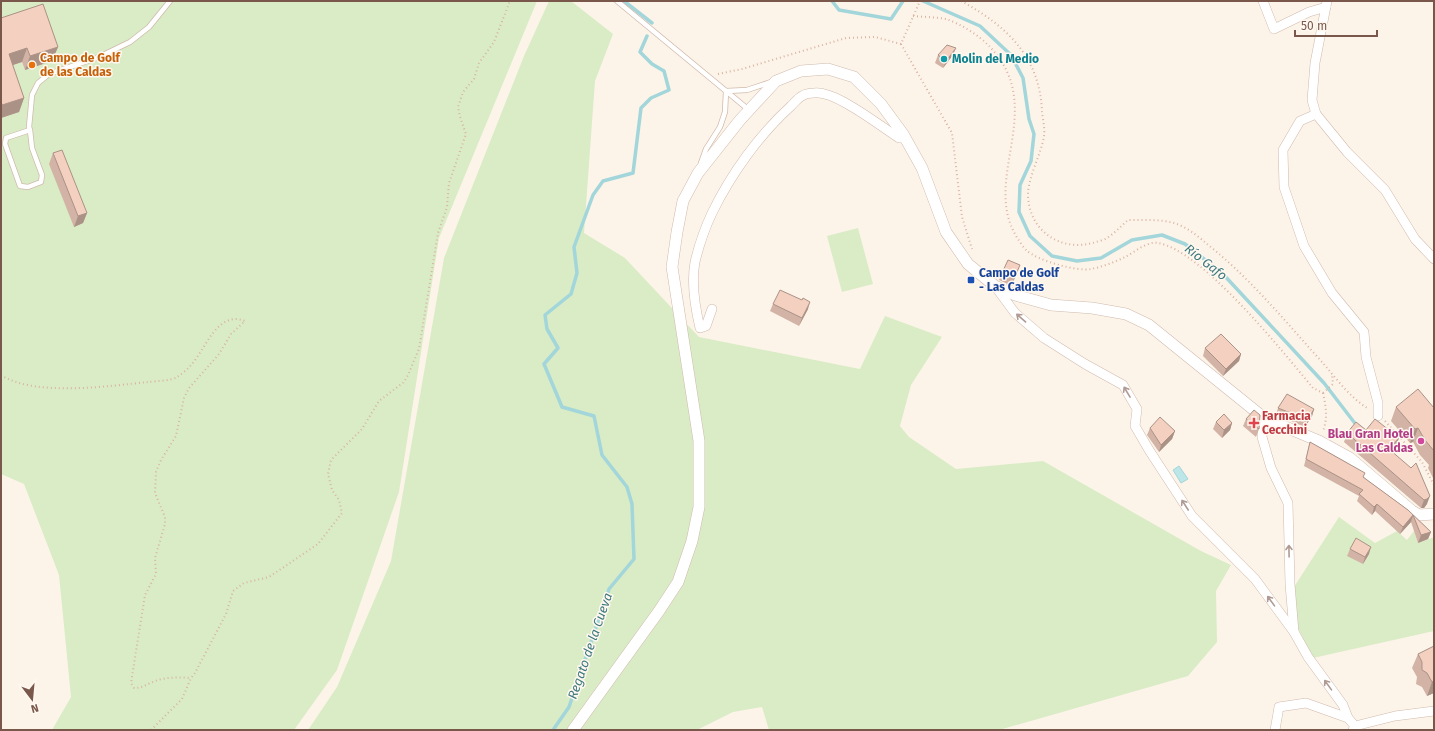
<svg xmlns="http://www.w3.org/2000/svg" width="1435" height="731" font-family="'Fira Sans',sans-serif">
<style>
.green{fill:#d9ecc6}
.water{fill:#bce6e8;stroke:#a2d6da}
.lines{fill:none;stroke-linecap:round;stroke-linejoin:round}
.stream{stroke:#a2d6da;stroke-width:3.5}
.service-casing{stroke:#d0baad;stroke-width:6}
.minor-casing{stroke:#d0baad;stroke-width:10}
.tertiary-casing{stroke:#d0baad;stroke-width:12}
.path{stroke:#d9b3a2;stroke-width:2;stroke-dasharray:1 3;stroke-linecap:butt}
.service{stroke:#fff;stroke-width:4.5}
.minor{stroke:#fff;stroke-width:9}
.tertiary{stroke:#fff;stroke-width:11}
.wall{fill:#d2b3a5}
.shaded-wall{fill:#ab9286}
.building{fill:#f4d0c0;stroke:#ab9286}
.oneway{stroke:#af9b93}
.culture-dot{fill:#0f9aa8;stroke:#fff8f0;stroke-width:1.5}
.food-dot{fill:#e8710a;stroke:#fff8f0;stroke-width:1.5}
.transit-dot{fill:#1a4fb4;stroke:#fff8f0;stroke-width:1.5}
.health-dot{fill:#e0444e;stroke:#fff8f0;stroke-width:1.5}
.hotel-dot{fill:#d1479c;stroke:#fff8f0;stroke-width:1.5}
.labels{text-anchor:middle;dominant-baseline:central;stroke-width:3;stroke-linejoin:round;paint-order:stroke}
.food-label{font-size:12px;font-weight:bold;fill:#c56008;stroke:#fff8f0;text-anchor:start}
.culture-label{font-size:12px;font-weight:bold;fill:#0d838f;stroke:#fff8f0;text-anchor:start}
.transit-label{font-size:12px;font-weight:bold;fill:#164399;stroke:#fff8f0;text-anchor:start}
.health-label{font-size:12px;font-weight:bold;fill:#be3a42;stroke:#fff8f0;text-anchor:start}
.hotel-label{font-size:12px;font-weight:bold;fill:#b23c85;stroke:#fff8f0;text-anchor:end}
.water-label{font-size:13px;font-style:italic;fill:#3d797e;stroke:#fff8f0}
</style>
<rect width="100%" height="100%" fill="#fdf4e9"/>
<g class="green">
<polygon points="1,1 537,1 439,238 399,492 337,670 294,730 52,730 71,697 59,575 24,484 1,474 1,118 18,112 4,68 22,62 25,70 52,61 1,30"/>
<polygon points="549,1 571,1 613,34 595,81 584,233 625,258 699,337 860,369 885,316 942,337 911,385 900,426 909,437 956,469 1043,461 1201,551 1231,565 1216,591 1217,642 1188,676 999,730 769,730 762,707 733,712 697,730 308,730 337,687 391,561 444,258 524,56"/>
<polygon points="858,228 873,284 842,292 827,236"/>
<polygon points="1339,517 1375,543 1397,531 1407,540 1414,531 1418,543 1434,537 1434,631 1313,658 1298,628 1294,587"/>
</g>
<polygon class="water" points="1179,466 1188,479 1181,483 1173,470"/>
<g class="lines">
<g class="stream">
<polyline points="624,1 652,23"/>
<polyline points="832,1 839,10 891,19 903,1"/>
<polyline points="923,1 980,26 1011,55 1023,78 1029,119 1034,134 1031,161 1020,185 1019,212 1030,236 1052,256 1077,261 1101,258 1132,240 1162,235 1185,244 1222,273 1324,383 1357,426"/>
<polyline points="553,730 569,707 609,589 634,559 632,504 627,487 602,455 594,416 562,407 544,364 558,348 547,329 545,315 571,294 577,273 574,247 593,195 603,181 633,173 641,108 651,98 669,90 664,71 652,64 640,52 647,36"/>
</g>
<g class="service-casing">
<g id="service">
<polyline points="617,1 749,110"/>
<polyline points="30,130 6,138 5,144 20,186 28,187 41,182 42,175 32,148 30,130 29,127 32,95 38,83 49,74 99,57 130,42 149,27 170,1"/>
<polyline points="701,163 706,149 720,127 725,112 726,91 747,90 771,82"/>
</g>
</g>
<g class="minor-casing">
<g id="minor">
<polyline points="1263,1 1274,29 1309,12 1326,7"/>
<polyline points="1327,1 1315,63 1312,100 1316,114 1347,152 1385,190 1415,239 1434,259"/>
<polyline points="1316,114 1300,121 1283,150 1284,187 1304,246 1332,293 1364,332 1366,357 1378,403 1378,416"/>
<polyline points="995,286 1015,313 1044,338 1085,364 1123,385 1137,409 1135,426 1149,450 1192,516 1255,579 1294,632"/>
<path d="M712 309 706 326 700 328C695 307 691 283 695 262 699 245 705 228 712 213 731 174 759 135 791 106 794 103 798 98 802 96 805 94 811 93 814 93 835 90 880 126 899 138H905"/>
<polyline points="1264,418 1262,437 1271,468 1288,503 1290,584 1294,632 1308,657 1343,705 1348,718"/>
<polyline points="1355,726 1395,716 1434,711"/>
<polyline points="1275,730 1279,707 1306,703 1348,718 1355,726 1353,730"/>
</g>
</g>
<g class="tertiary-casing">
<polyline id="tertiary" points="573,730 659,611 678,582 692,541 699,507 699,441 672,267 677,232 683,201 698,173 740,120 776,81 801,71 828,69 854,77 881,104 903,134 922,168 946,232 968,264 995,286 1015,295 1051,305 1092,308 1126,314 1149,325 1264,418 1319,441 1350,458 1412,511 1419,515 1434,514"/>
</g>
<g class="path">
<path d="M961 1C1007 26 1040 57 1042 112 1043 120 1045 129 1044 136 1041 155 1028 177 1028 195 1029 232 1062 253 1096 242 1099 241 1104 240 1107 238 1115 233 1121 226 1128 220 1143 220 1159 219 1174 223 1185 226 1198 236 1207 244 1250 278 1285 321 1322 362 1336 378 1350 398 1369 409"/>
<path d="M913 16C924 17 935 17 946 19 961 24 980 36 990 47 1049 109 979 180 1018 239 1020 242 1023 247 1026 250 1036 260 1077 272 1091 269 1102 267 1115 262 1125 257 1135 252 1147 241 1158 243 1203 251 1282 351 1313 388L1323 393"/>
<polyline points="901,44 952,133 962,217 972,249"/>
<polyline points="718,74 742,69 846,38 875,37 901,44 920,1"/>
<path d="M1 375C35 397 109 386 148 382 156 381 171 381 177 377 182 374 188 369 191 365 206 349 217 310 245 321L231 334 219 354 189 388 184 398 176 436 161 460 156 472 155 493 165 517V524L155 558 156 574 145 595 131 683 134 688C143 688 147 684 155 681 166 677 179 677 191 678"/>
<path d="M1323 393C1326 407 1328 418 1323 431"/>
<polyline points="1323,393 1333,384 1332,375"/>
<polyline points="1385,421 1422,462 1434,485"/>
<polyline points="151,730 182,699 191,678 195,673 226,614 233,591 244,583 269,577 318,544 342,513 339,500 332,490 328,474 331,460 362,429 379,401 404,382 408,375 419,349 438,233 447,207 449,183 466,134 460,117 458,107 463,92 474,79 479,63 494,42 510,1"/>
</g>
<use href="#service" class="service"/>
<use href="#minor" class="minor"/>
<use href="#tertiary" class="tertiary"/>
</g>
<g class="wall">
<polygon points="1,18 58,47 52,61 25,70 22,62 13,65 24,98 19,112 1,118"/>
<polygon points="938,55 953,55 943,68 935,63"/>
<polygon points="53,153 87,213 83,223 74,227 49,164"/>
<polygon points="1017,272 1012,286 999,280 1002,273"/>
<polygon points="802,300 808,309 799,326 770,311 773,304"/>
<polygon points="1205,348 1241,354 1239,361 1223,376 1203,356"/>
<polygon points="1396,407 1434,408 1434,480 1428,468 1429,465 1420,455 1413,442 1410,443 1391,421"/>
<polygon points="1278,408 1314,409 1312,416 1305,427 1276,415"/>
<polygon points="1246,419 1259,429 1256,437 1243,426"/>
<polygon points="1216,422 1232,423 1230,430 1222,438 1213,429"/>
<polygon points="1150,428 1175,431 1172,439 1159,452 1147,435"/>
<polygon points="1366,430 1396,446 1392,451 1427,504 1424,508 1421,508 1344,442 1347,433"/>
<polygon points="1310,442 1363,477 1408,510 1431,532 1428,539 1418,543 1411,522 1400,534 1375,511 1372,515 1357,501 1359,496 1304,466"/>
<polygon points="1350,549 1369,554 1363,564 1347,556"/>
<polygon points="1434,646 1434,693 1427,696 1422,687 1416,684 1417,677 1412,668 1418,654"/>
</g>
<g class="shaded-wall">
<polygon points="58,47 52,61 25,70 30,56"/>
<polygon points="27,48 22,62 4,68 9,54"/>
<polygon points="956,48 953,55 943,68 946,61"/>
<polygon points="24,98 19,112 1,118 1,108 2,105"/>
<polygon points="87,213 83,223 74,227 78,216"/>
<polygon points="810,302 808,309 799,326 802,318"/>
<polygon points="1241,354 1239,361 1223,376 1226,369"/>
<polygon points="1314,409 1312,416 1305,427 1308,420"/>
<polygon points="1232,423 1230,430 1222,438 1224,430"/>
<polygon points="1418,428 1413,442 1410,443 1415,429"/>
<polygon points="1175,431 1172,439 1159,452 1161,445"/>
<polygon points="1399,438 1396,446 1386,458 1389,449"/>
<polygon points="1430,496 1427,504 1424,508 1421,508 1424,500"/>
<polygon points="1377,504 1375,511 1372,515 1374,507"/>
<polygon points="1413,515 1411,522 1400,534 1403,527"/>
<polygon points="1431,532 1428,539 1418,543 1421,535"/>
<polygon points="1371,547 1369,554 1363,564 1365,557"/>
<polygon points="1434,681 1434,693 1427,696 1432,682"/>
</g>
<g class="building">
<polygon points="43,4 58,47 30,56 27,48 9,54 24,98 2,105 1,101 1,18"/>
<polygon points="947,45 956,48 946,61 938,55"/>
<polygon points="62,150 87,213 78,216 53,153"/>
<polygon points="1008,260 1020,265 1014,279 1002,273"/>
<polygon points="780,290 802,300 803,298 810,302 802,318 773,304"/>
<polygon points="1221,334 1241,354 1226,369 1205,348"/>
<polygon points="1418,389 1434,408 1434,451 1425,440 1418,428 1415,429 1396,407"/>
<polygon points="1287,394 1314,409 1308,420 1278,408"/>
<polygon points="1254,410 1260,415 1259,429 1246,419"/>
<polygon points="1224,414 1232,423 1224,430 1216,422"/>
<polygon points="1160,417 1175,431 1161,445 1150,428"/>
<polygon points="1375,419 1399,438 1389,449 1411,468 1416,463 1430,496 1427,499 1424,500 1347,433 1356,422 1366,430"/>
<polygon points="1310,442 1365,473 1363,477 1408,510 1431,532 1421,535 1413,515 1403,527 1377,504 1374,507 1359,494 1363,490 1306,459"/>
<polygon points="1356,538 1371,547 1365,557 1350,549"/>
<polygon points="1434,646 1434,681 1432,682 1427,673 1422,670 1422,662 1418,654"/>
</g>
<defs><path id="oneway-shaft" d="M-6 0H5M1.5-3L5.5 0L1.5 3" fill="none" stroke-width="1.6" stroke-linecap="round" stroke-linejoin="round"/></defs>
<g class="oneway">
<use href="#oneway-shaft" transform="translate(1021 318) rotate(-139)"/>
<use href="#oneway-shaft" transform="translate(1127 392) rotate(-121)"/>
<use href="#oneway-shaft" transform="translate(1185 505) rotate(-123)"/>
<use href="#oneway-shaft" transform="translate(1289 551) rotate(-91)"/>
<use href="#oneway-shaft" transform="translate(1271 601) rotate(-126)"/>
<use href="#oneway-shaft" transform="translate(1328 685) rotate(-126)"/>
</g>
<circle class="culture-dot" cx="944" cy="59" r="4"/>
<circle class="food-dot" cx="32" cy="65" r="4"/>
<rect class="transit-dot" x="967" y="276" width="8" height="8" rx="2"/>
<path class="health-dot" d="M1252 417h4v4h4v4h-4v4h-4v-4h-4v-4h4z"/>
<circle class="hotel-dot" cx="1421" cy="441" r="4"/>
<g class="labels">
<g class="food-label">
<text x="40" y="58">Campo de Golf<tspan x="40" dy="14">de las Caldas</tspan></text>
</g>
<g class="culture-label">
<text x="952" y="59">Molin del Medio</text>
</g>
<g class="transit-label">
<text x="979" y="273">Campo de Golf<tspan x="979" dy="14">- Las Caldas</tspan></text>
</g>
<g class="health-label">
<text x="1262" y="416">Farmacia<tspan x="1262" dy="14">Cecchini</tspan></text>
</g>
<g class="hotel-label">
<text x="1413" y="434">Blau Gran Hotel<tspan x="1413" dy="14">Las Caldas</tspan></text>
</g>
<g class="water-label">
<text transform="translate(1206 262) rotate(38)">Río Gafo</text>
<text transform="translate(590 646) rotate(-71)">Regato de la Cueva</text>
</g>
</g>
<rect width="1435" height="731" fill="none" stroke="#79584b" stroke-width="4"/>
<g transform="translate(32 699) rotate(164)" stroke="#fff8f0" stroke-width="3" paint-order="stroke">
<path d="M0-3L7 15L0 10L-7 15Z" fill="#79584b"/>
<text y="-6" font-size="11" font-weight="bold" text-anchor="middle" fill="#79584b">N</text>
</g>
<path d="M1295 30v6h82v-6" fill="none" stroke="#79584b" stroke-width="2"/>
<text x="1301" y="30" font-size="12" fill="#79584b" stroke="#fff8f0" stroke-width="3" paint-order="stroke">50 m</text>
</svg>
